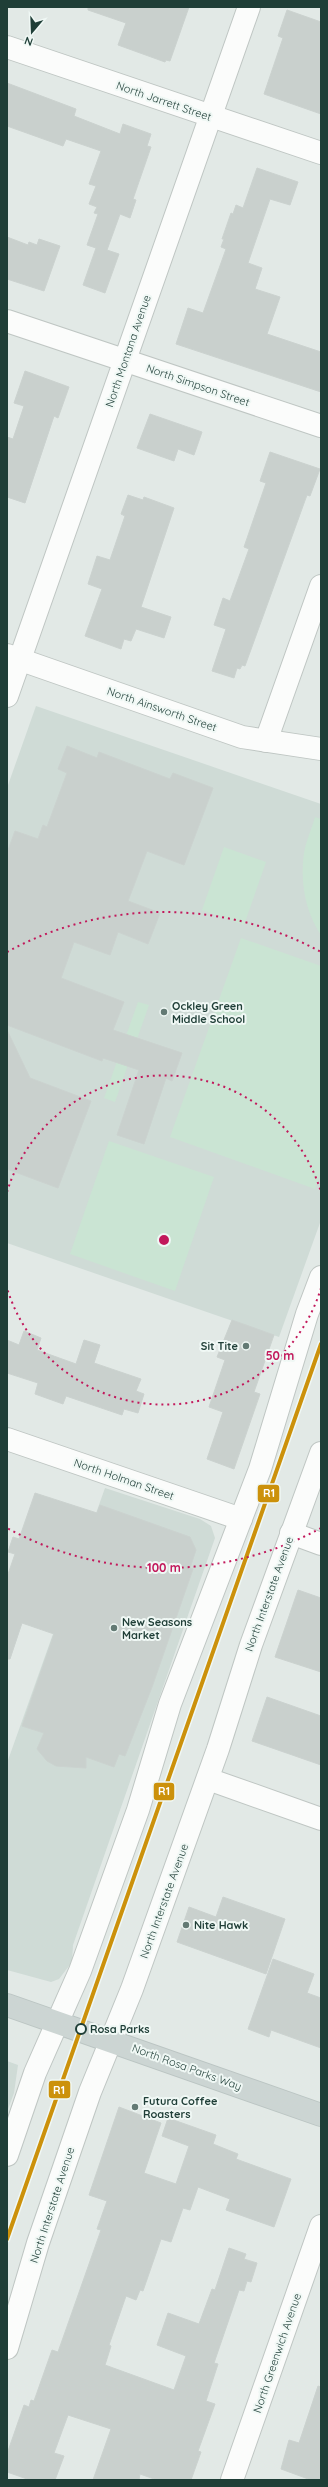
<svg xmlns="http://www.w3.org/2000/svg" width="328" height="2487" font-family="Quicksand,sans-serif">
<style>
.built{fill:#cfdbd6}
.green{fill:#cae4d3}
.building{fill:#c9d0cd;stroke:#cbd2cf}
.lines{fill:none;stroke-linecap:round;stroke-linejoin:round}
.minor-casing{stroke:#bfc6c3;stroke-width:24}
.major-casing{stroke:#bbc5c3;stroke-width:24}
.minor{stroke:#fbfcfb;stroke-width:22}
.major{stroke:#ccd5d3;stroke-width:22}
.rail-1-casing{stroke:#f0f8f5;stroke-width:7}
.rail-1{stroke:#cc910b;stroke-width:4}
.ring{fill:none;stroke:#c2185b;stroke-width:2;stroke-dasharray:2 4}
.poi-dot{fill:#637a74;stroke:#f0f8f5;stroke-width:1.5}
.stop-dot{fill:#f0f8f5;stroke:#1f3e37;stroke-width:2}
.labels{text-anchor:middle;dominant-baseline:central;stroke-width:4;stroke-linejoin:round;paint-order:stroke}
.street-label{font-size:11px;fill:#1f3e37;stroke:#f0f8f5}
.poi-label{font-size:11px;font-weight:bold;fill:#1f3e37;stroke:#f0f8f5;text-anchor:start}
.stop-label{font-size:11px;font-weight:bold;fill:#1f3e37;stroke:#f0f8f5;text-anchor:start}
.centre{fill:#c2185b;stroke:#f0f8f5;stroke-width:2}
.ring-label{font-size:12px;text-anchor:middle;font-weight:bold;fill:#c2185b;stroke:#f0f8f5;stroke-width:4;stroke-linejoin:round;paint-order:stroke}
.line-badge{stroke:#f0f8f5;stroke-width:1.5}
.badge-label{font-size:11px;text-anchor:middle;font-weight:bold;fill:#fff}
</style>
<rect width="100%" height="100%" fill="#e2e9e6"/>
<g class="built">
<polygon points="36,706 321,804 321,1220 279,1337 7,1243 7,788"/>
<polygon points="105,1488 200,1519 211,1526 215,1538 73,1945 72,1962 59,1979 51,1982 7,1970 7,1763"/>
<polygon points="7,2061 18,2065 14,2093 7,2112"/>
</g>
<g class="green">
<path d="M315 817 321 819V935C305 911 300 881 304 853 306 841 312 828 315 817Z"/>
<polygon points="224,847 266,862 244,925 202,910"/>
<polygon points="241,938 321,966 321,1171 315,1189 170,1137"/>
<polygon points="138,1002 149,1005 115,1102 104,1098"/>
<polygon points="109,1141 214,1177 175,1291 70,1254"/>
</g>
<g class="building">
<polygon points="88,7 189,7 170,61 166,60 165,62 118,45 126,23 88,10"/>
<polygon points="287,10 321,22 321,114 264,94 283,38 278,36"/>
<polygon points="7,83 76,109 74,116 120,134 123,124 151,134 147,146 151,147 133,199 136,200 130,218 120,214 107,250 119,254 105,293 83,285 96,248 87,245 98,214 94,213 97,207 89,204 96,186 89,184 101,151 66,139 63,146 7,126"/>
<polygon points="257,168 298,182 290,205 270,199 248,263 262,268 255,289 280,297 267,334 321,352 321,392 176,344 188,308 203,313 226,249 221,247 224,239 222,239 231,213 233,214 236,205 243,208"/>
<polygon points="7,237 28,245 29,242 37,245 39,239 60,246 44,291 7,279"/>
<polygon points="25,371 69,387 58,418 54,416 25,503 7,497 7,437 13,439 24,406 14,403"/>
<polygon points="150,414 202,432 194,455 178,449 174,461 137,448"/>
<polygon points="270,452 320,469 310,496 307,495 245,666 242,665 240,669 237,668 234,678 212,671 226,629 214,625 223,598 230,601 249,549 244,547 266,483 260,481"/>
<polygon points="128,495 143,500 144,497 174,508 141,607 171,617 164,638 136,629 131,641 124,639 121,649 85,636 102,589 88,584 97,556 110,560 125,516 121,514"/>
<polygon points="67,746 97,758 99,752 170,779 173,773 213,788 184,865 147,851 128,901 160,913 148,944 118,932 110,955 74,942 61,978 124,1002 113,1030 182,1053 172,1081 166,1078 144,1144 117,1135 139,1070 103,1058 102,1061 7,1025 7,853 15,831 38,839 43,825 47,827 67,773 58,769"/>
<polygon points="7,1030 30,1078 91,1101 58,1188 7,1169"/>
<polygon points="232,1320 274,1335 254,1392 260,1394 234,1469 207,1459 223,1412 209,1407 225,1360 217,1357"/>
<polygon points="24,1331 41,1338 37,1350 76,1364 84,1340 100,1345 94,1363 141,1379 136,1391 144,1394 138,1413 124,1409 122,1415 66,1396 63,1404 35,1394 38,1383 7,1373 7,1340 19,1345"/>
<polygon points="35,1493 97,1513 100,1505 190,1537 196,1550 190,1568 193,1569 152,1687 125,1756 119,1754 114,1767 86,1757 86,1768 56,1766 47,1761 37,1749 44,1733 22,1726 54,1634 22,1623 10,1659 7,1659 7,1577 15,1554 8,1552 13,1537 19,1539"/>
<polygon points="298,1590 321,1598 321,1672 275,1657"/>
<polygon points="267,1697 321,1716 321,1765 252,1741"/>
<polygon points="223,1897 285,1919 266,1974 177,1942 189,1907 216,1917"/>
<polygon points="273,1959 314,1974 307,1993 321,1998 321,2048 271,2030 269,2037 248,2029"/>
<polygon points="119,2107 161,2123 144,2173 176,2184 189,2146 162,2136 168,2118 216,2135 213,2144 238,2154 236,2159 291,2179 274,2227 226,2210 230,2199 198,2187 190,2210 183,2208 171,2242 161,2239 143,2291 140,2290 136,2300 126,2296 109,2345 111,2346 105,2365 174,2390 186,2356 157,2345 168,2313 199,2324 212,2289 215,2290 229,2248 246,2254 244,2259 257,2263 251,2282 247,2281 244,2291 239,2290 214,2363 218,2364 206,2401 215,2404 198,2451 201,2452 191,2480 157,2480 140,2474 139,2480 93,2480 111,2429 68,2415 54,2453 64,2456 55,2480 30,2480 7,2472 7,2454 24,2405 29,2407 31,2400 34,2401 52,2350 58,2352 101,2230 97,2229 107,2201 89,2195"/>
<polygon points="318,2386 321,2387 321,2480 311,2480 281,2469 289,2440 299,2443"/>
</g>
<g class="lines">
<g class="minor-casing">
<g id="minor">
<polyline points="7,47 321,153"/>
<polyline points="7,321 321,426"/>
<polyline points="7,655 242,737 321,749"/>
<polyline points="7,696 249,7"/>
<polyline points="266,741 321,586"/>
<polyline points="7,1439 241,1519"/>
<polyline points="291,1533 321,1544"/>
<polyline points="208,1779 321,1819"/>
<polyline points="7,2155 35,2073 80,1971 138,1810 170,1704 260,1469 307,1314 321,1277"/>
<polyline points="7,2348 38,2243 90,2092 132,1989 218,1749 251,1645 321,1453"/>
<polyline points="232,2480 321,2226"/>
</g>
</g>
<g class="major-casing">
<polyline id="major" points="7,2005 321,2115"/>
</g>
<use href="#minor" class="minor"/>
<use href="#major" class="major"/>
<g class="rail-1-casing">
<polyline id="rail-1" points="7,2239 321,1344"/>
</g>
<use href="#rail-1" class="rail-1"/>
</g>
<g class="ring">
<path d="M321 1288A164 164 0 0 1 7 1288M7 1192A164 164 0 0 1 321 1192"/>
<path d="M321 1528A328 328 0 0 1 7 1528M7 952A328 328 0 0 1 321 952"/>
</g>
<g class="poi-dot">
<circle cx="164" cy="1012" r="4"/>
<circle cx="246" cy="1346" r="4"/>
<circle cx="114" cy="1628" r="4"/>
<circle cx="186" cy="1925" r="4"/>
<circle cx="135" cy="2107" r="4"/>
</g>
<circle class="stop-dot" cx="81" cy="2029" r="5"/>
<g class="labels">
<g class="street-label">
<text transform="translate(164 101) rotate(19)">North Jarrett Street</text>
<text transform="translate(128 351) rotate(-71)">North Montana Avenue</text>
<text transform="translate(198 385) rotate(19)">North Simpson Street</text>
<text transform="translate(162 709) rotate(19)">North Ainsworth Street</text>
<text transform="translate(124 1479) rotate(19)">North Holman Street</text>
<text transform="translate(269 1594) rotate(-70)">North Interstate Avenue</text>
<text transform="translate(164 1901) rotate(-70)">North Interstate Avenue</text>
<text transform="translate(187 2067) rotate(20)">North Rosa Parks Way</text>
<text transform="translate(52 2205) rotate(-72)">North Interstate Avenue</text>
<text transform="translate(277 2353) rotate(-71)">North Greenwich Avenue</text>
</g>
<g class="poi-label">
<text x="172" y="1006">Ockley Green<tspan x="172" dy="13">Middle School</tspan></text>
<text x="238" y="1346" text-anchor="end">Sit Tite</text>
<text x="122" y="1622">New Seasons<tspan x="122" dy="13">Market</tspan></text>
<text x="194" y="1925">Nite Hawk</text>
<text x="143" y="2101">Futura Coffee<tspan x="143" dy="13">Roasters</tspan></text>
</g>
<g class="stop-label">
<text x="90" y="2029">Rosa Parks</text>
</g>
</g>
<circle cx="164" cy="1240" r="6" class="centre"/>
<g class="ring-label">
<text x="280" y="1360">50 m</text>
<text x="164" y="1572">100 m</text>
</g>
<g class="line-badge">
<rect x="257" y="1484" width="23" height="19" rx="4" fill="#cc910b"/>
<rect x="153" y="1782" width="22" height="19" rx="4" fill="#cc910b"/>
<rect x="48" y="2080" width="23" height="19" rx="4" fill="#cc910b"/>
</g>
<g class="badge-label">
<text x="269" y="1497">R1</text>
<text x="164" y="1795">R1</text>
<text x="59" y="2094">R1</text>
</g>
<rect width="328" height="2487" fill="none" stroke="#1f3e37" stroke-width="16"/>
<g transform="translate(32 32) rotate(199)" stroke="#f0f8f5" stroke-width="3" paint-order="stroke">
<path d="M0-3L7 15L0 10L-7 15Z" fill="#1f3e37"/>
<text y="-6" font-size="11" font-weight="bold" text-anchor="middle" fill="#1f3e37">N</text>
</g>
</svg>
